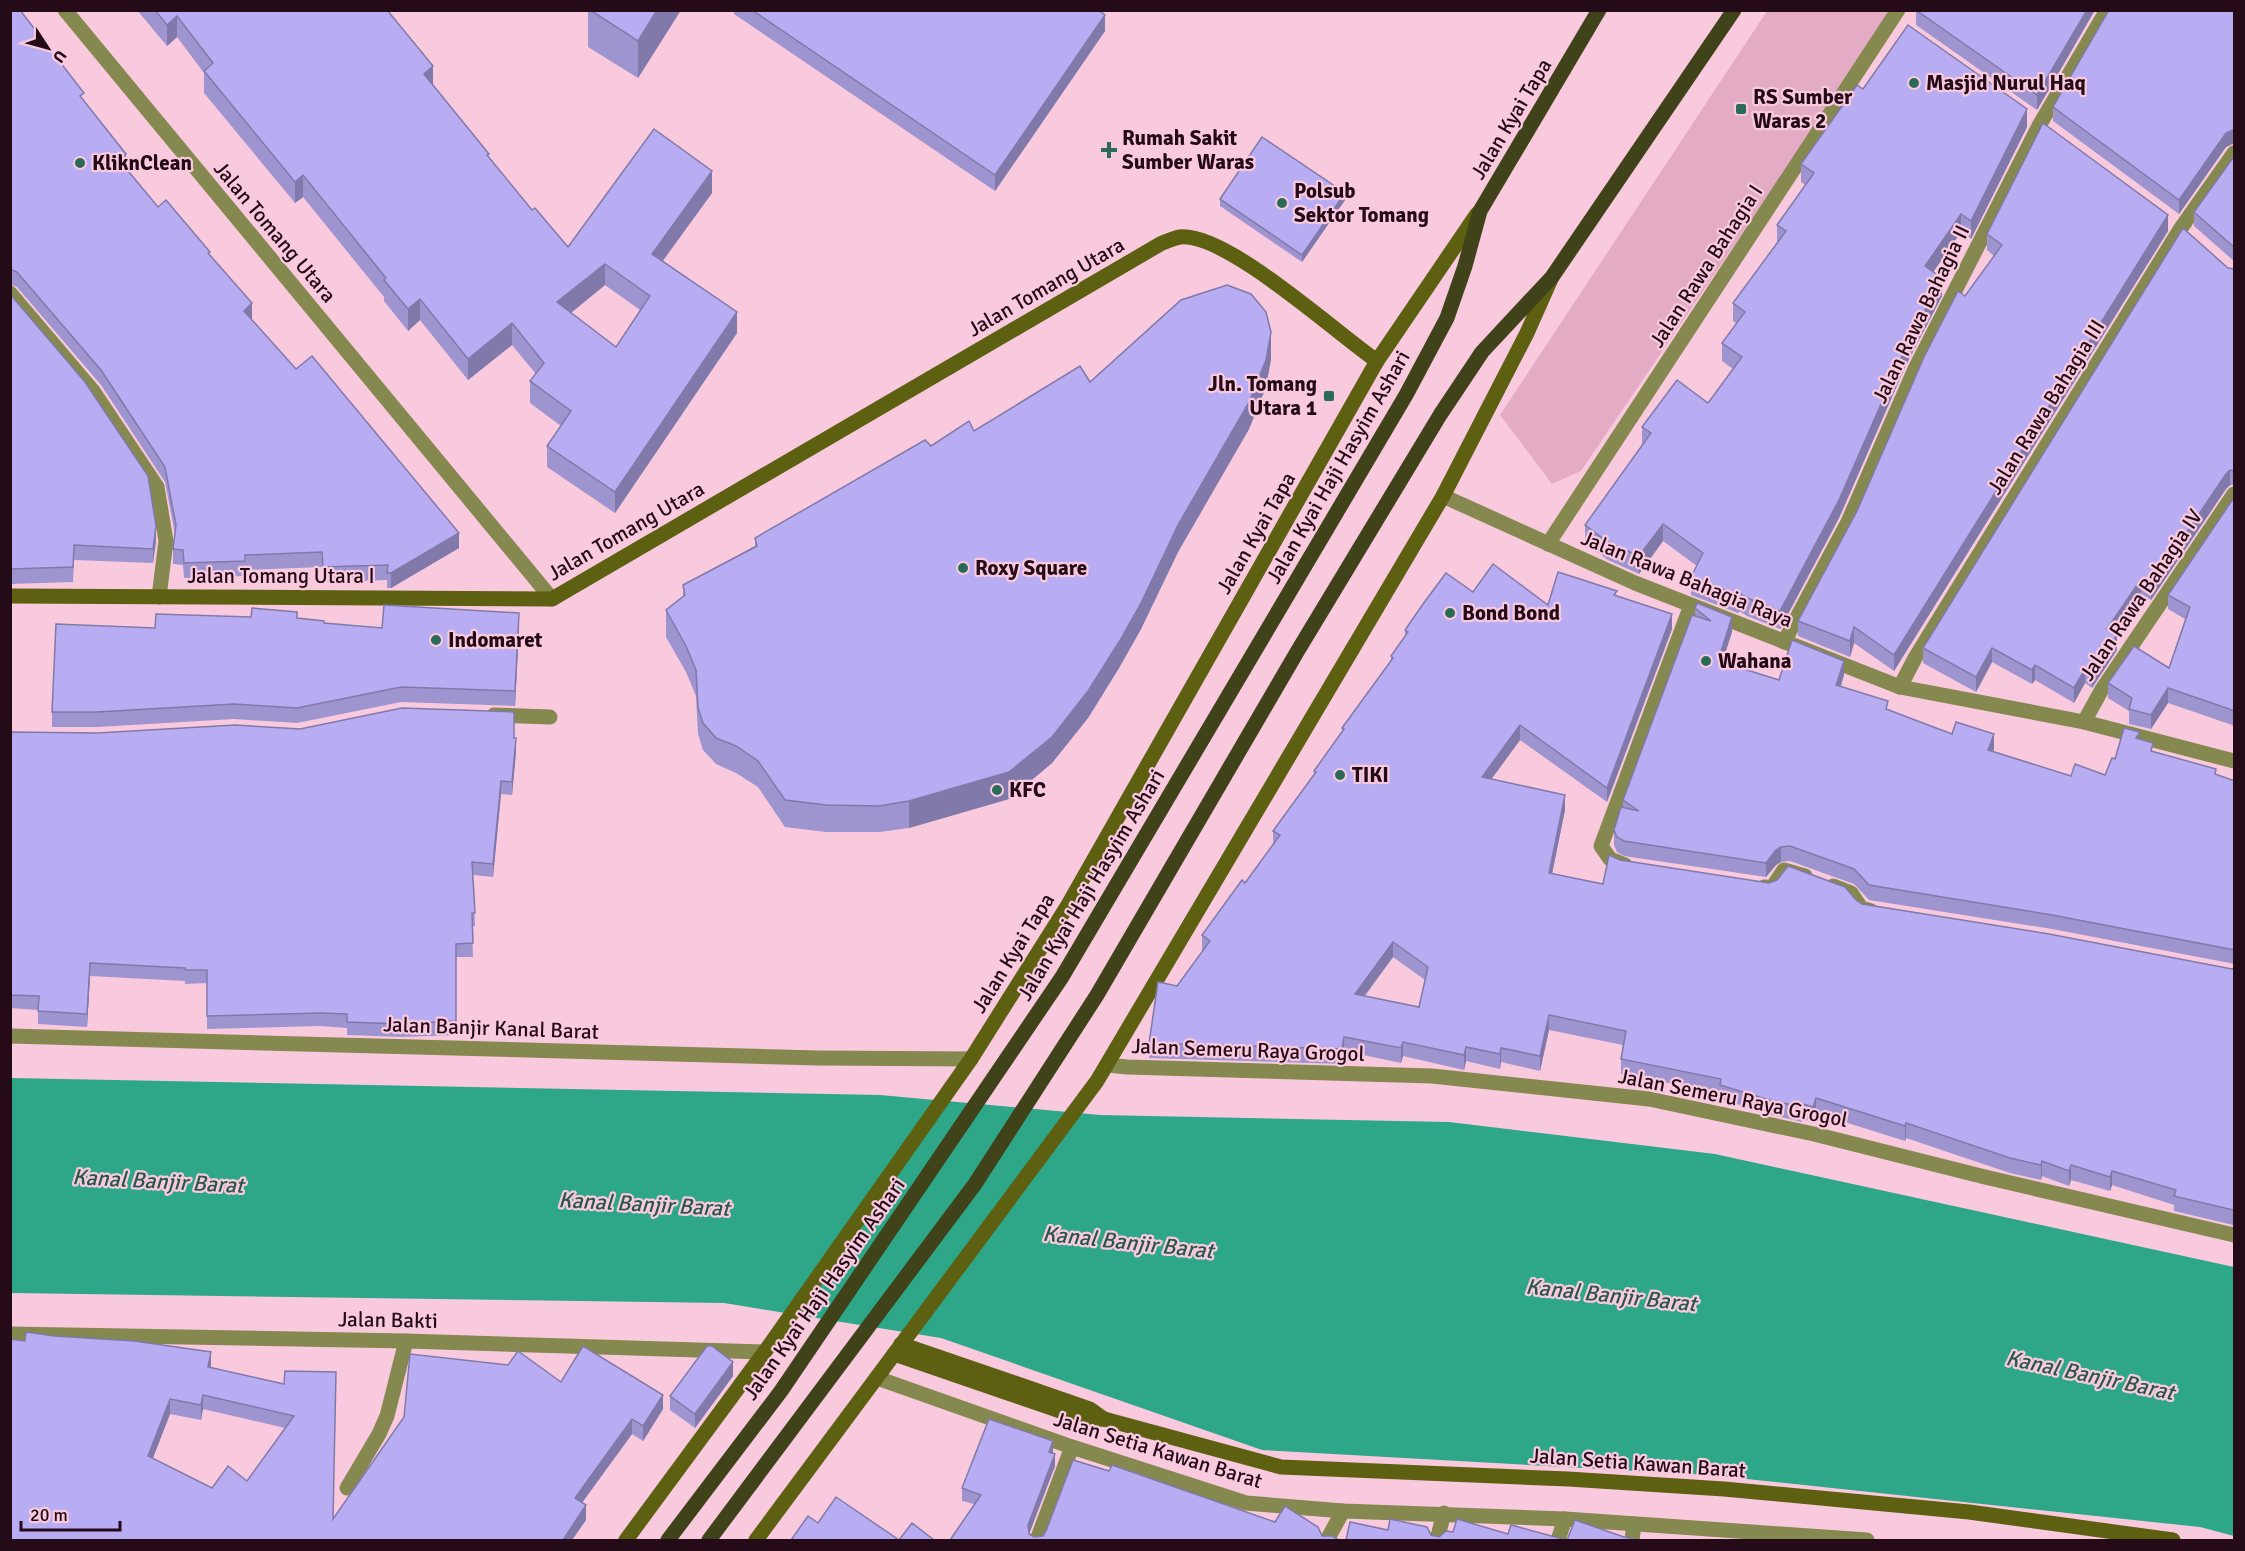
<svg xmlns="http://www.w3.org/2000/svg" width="2245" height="1551" font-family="Signika,sans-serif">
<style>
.green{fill:#e4acc4}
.water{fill:#2da788}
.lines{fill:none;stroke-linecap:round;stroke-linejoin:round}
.street{stroke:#85884f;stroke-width:15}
.secondary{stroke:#5d5f11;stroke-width:15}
.primary{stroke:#404219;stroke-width:15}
.wall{fill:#9e95d0;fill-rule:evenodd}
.shaded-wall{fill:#8179a9}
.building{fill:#b8adf2;stroke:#8179a9;stroke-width:1.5;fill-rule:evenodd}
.poi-dot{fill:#2a6a57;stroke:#f9cade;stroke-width:2}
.labels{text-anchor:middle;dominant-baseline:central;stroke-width:4.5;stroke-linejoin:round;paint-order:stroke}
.poi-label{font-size:21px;font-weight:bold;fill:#250a18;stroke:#f9cade;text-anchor:start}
.street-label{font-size:21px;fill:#250a18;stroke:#f9cade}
.water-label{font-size:22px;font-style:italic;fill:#275748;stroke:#f9cade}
</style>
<rect width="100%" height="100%" fill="#f9cade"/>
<polygon class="green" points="1767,11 1893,11 1581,471 1552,484 1500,415"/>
<polygon class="water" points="11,1078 880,1095 1100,1115 1449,1122 1715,1154 2234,1267 2234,1536 2200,1527 1709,1475 1262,1450 941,1338 724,1303 11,1293"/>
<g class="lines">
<g class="street">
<polyline points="65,10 552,599"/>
<polyline points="10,293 93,391 157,487 166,541 159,597"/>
<polyline points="1443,496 1635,583 1900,687 2084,722 2234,761"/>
<polyline points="1548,544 1898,10"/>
<polyline points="1784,642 1848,522 1915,369 2040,124 2107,10"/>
<polyline points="1900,687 1915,658 2181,228 2234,153"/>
<polyline points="494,715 550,717"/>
<polyline points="2084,722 2101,691 2234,494"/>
<polyline points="1625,865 1610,859 1601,846 1691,605"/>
<polyline points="1833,886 1851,893 1861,908 1871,911"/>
<polyline points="1764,887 1772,888 1784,870 1805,876"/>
<polyline points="10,1036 818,1058 971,1059"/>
<polyline points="1107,1065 1127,1067 1432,1076 1649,1099 1814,1134 1985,1177 2234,1235"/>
<polyline points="10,1334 406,1341 764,1352"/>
<polyline points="877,1378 1072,1447 1246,1503 1343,1511 1565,1519 1867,1540"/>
<polyline points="347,1488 379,1434 387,1416 406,1341"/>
<polyline points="1037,1540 1072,1447"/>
<polyline points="1327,1540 1343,1511"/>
<polyline points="1437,1540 1444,1513"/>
<polyline points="1558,1540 1565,1519"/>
<polyline points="1632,1540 1634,1524"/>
</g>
<g class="secondary">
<path d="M10 596 552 599 1162 243C1168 241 1174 238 1180 237 1226 232 1336 333 1377 361"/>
<polyline points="901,1344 1090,1409 1104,1419"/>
<polyline points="894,1354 1086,1420 1104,1419 1281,1467 1568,1479 1724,1489 1969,1512 2173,1540"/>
<polyline points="626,1540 769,1346 971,1059 1068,905 1377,361 1477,214"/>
<polyline points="756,1540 1097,1081 1443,496 1527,333 1551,279"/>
</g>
<g class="primary">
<polyline points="668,1540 781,1391 1062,977 1406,395 1447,318 1465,266 1480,211 1599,10"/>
<polyline points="709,1540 975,1184 1097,995 1297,652 1440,415 1482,352 1552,277 1734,10"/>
</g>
</g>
<g class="wall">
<polygon points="10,10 84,101 126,168 158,207 210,255 252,318 251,319 296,369 459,548 391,588 387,588 387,580 323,582 322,567 245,570 245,576 184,578 183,565 173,564 173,549 175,534 165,482 101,385 17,287 10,284"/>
<path d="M137 10H387L433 85 489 158 532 210 568 247 712 193 663 261 737 333 615 513 547 467V446L561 426 530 403V381L536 374 512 345 468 380 420 320 408 331 384 301V297L303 197 295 203 204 93V73L177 37 167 46ZM605 285 640 310 616 347 571 313Z"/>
<polygon points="588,10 681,10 638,78 588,47"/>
<polygon points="734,10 1098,10 1105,31 995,191 734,14"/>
<polygon points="1916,10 2095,10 2037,110 1916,25"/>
<polygon points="2235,10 2235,143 2226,147 2179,214 2053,121 2053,107"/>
<polygon points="1863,89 2027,127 1971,239 1961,232 1933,272 1942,296 1906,365 1839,518 1780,629 1747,616 1739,611 1738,613 1691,595 1691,577 1697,566 1663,541 1639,574 1608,560 1585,543 1585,525 1642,445 1642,427 1708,403 1733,369 1722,361 1722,343 1736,323 1733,321 1733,303 1777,243 1777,225 1805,185 1801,182 1801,164"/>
<polygon points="2235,155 2235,262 2194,226 2194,212"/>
<polygon points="1220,199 1345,200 1302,262 1220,206"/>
<polygon points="2168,231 1894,671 1854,643 1850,657 1798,636 1798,621 1857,511 1965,296 1994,256 1987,250 1987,234"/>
<polygon points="2228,268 2235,269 2235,485 2230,485 2226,489 2151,600 2141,594 2114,634 2117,650 2092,688 2085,683 2074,703 2035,680 2032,684 1992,662 1976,692 1923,663 1923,648"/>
<polygon points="10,294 156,541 153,563 74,560 73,582 10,584"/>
<polygon points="1271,359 1266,387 1249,429 1178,552 1141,629 1119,668 1088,718 1052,763 1009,799 909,828 879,832 826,832 785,827 758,787 736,773 716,764 703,750 698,734 696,696 686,672 666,637 666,610 683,597 683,585 755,546 755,538 931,446 974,431 1090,382"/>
<polygon points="2235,496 2235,726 2168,703 2151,729 2129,724 2129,711 2108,698 2108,683 2169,668 2185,619 2168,609 2168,595"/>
<path d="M1473 592 1548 605 1617 596 1672 629 1607 802 1520 740 1491 779 1565 810 1552 874 1603 884 1620 860 1856 900 1862 904 2232 969 2235 968V1220L2233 1225 2174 1211V1205L2112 1185 2110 1191 2071 1180 2069 1186 2042 1176 2041 1180 2010 1173 1906 1138 1905 1141 1816 1113 1813 1122 1803 1119 1802 1122 1769 1114 1720 1099V1093L1621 1074V1059L1623 1045 1549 1030 1540 1071 1501 1062 1500 1069 1466 1061 1464 1070 1403 1056 1401 1063 1344 1051 1342 1064 1149 1058V1043L1177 986 1203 951 1202 950V935L1245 883 1273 844V831L1314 774V771L1342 732V728L1391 661V656L1405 637V630ZM1393 957 1425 980 1419 1007 1365 996Z"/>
<polygon points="1695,608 1732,632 1722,662 1779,680 1844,675 1841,686 1888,710 1994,749 1993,752 2071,776 2105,775 2115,759 2140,739 2153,752 2235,781 2235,964 2052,929 1869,900 1854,884 1790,861 1781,862 1776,865 1766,877 1624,856 1617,852 1614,845 1614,830 1623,807 1623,800 1695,615"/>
<polygon points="251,617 297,618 324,623 382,628 519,628 515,706 401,702 297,723 234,719 97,727 52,727 52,712 155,628"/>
<polygon points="300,729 514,738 516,752 512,795 501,794 493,877 473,875 475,926 472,926 473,957 456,957 456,1035 402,1037 347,1035 347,1028 320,1026 207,1029 207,983 185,984 185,981 90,976 87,1027 38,1024 38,1010 10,1008 10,732 97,733"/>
<path d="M10 1339 211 1367 284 1384 333 1519 561 1382 663 1409 643 1441 632 1434 582 1503 586 1520 572 1540H10ZM203 1409 285 1428 247 1481 212 1488 152 1459 170 1414 201 1420Z"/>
<polygon points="733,1376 695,1428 670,1410 670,1396"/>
<polygon points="1053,1453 1055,1466 1029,1533 1034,1537 1043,1536 1109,1471 1322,1536 950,1540 974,1504 962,1501 962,1488"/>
</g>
<g class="shaded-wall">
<polygon points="657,10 681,10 638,78 638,41"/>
<polygon points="2087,10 2095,10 2037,110 2037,95"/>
<polygon points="1105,15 1105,31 995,191 995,175"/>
<polygon points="177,16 177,37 167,46 167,25"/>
<polygon points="433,66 433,87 424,74"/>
<polygon points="2027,109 2027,127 1971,239 1971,221"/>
<polygon points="2234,129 2234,143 2226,147 2179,214 2179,200 2226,133"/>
<polygon points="126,154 126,169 119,160"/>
<polygon points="712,171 712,193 652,275 652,254"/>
<polygon points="303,175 303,197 295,203 295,182"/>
<polygon points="1345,193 1345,200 1302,262 1302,255"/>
<polygon points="1961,214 1961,232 1925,284 1925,266"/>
<polygon points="2168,215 2168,231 1894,671 1894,655"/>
<polygon points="605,264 605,285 557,324 557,302"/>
<polygon points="1942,278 1942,296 1906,365 1839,518 1780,629 1780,611 1906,347"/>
<polygon points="420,299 420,320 408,331 408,309"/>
<polygon points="252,303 252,318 244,326 244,311"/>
<polygon points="737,312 737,333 615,513 615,492"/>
<polygon points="512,323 512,345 468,380 468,359"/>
<polygon points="1271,332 1271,359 1266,387 1249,429 1178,552 1141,629 1119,668 1088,718 1052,763 1009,799 909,828 909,801"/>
<polygon points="2230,470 2230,485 2226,489 2151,600 2151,585 2226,474"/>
<polygon points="1663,524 1663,541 1639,574 1639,556"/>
<polygon points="156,526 156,541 153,563 153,549"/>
<polygon points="459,533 459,548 391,588 391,573"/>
<polygon points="2141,579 2141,594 2107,644 2107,629"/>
<polygon points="1739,593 1739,611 1738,613 1738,595"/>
<polygon points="519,613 519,628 515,706 515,691"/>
<polygon points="1672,614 1672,629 1607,802 1607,788"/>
<polygon points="1732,617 1732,632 1718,676 1718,661"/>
<polygon points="1854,627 1854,643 1850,657 1850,641"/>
<polygon points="2117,635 2117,650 2092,688 2092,673"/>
<polygon points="1992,648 1992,662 1976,692 1976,677"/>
<polygon points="1844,661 1844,675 1836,700 1836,685"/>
<polygon points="2035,665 2035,680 2032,684 2032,670"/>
<polygon points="2085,669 2085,683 2074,703 2074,688"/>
<polygon points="2168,688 2168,703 2151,729 2151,715"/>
<polygon points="1520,725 1520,740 1482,792 1482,777"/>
<polygon points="1994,734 1994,749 1988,765 1988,750"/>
<polygon points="516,738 516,752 512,795 512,782"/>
<polygon points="501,781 501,794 493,877 493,864"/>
<polygon points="1565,795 1565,810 1549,888 1549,873"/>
<polygon points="1781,847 1781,862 1776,865 1766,877 1766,863 1776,850"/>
<polygon points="1393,942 1393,957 1355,1008 1355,994"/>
<polygon points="90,963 90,976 87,1027 87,1014"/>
<polygon points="1549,1015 1549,1030 1540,1071 1540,1056"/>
<polygon points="1344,1037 1344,1051 1342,1064 1342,1049"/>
<polygon points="1403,1042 1403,1056 1401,1063 1401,1048"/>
<polygon points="1466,1047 1466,1061 1464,1070 1464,1055"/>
<polygon points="1501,1048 1501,1062 1500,1069 1500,1054"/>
<polygon points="1816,1098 1816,1113 1813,1122 1813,1107"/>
<polygon points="1906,1123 1906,1138 1905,1141 1905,1126"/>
<polygon points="2042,1161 2042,1176 2041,1180 2041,1165"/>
<polygon points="2071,1165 2071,1180 2069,1186 2069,1171"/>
<polygon points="2112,1171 2112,1185 2110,1191 2110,1177"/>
<polygon points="2234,1206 2234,1220 2233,1225 2233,1210"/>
<polygon points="211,1352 211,1366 208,1382 208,1367"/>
<polygon points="733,1362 733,1376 695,1428 695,1414"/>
<polygon points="203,1395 203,1409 201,1420 201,1405"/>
<polygon points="663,1395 663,1409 643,1441 643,1426"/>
<polygon points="170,1399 170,1414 148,1471 148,1456"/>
<polygon points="632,1419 632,1434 575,1512 575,1498"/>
<polygon points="1053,1441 1053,1453 1049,1452"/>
<polygon points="1055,1454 1055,1466 1028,1537 1028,1525"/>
<polygon points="586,1505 586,1520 572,1540 563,1540"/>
</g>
<g class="building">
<polygon points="10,10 20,10 84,93 80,96 126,154 119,160 158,207 166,200 210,252 208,253 252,303 244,311 296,369 312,356 459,533 391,573 387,573 388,565 323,567 322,552 245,555 245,561 184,563 183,550 173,549 176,525 165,467 101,370 17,272 10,269"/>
<path d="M155 10H387L433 66 424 74 489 154 487 155 532 210 535 208 568 247 654 129 712 171 652 254 737 312 615 492 547 446 571 411 530 381 544 363 512 323 468 359 420 299 408 309 384 280 386 278 303 175 295 182 204 71 213 63 177 16 167 25ZM605 264 650 296 616 347 557 302Z"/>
<polygon points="590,10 657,10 638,41"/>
<polygon points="752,10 1098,10 1105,15 995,175"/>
<polygon points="1916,10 2087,10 2037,95"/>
<polygon points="2109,10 2235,10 2235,129 2226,133 2179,200 2053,107"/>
<polygon points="1908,25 2027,109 1971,221 1961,214 1925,266 1942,278 1906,347 1839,500 1780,611 1747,598 1739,593 1738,595 1691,577 1703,553 1663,524 1639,556 1608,542 1585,525 1651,433 1642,427 1677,380 1708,403 1742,357 1722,343 1745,312 1733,303 1786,231 1777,225 1814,173 1801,164 1857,85 1863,89"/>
<polygon points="2043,123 2168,215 1894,655 1854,627 1850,641 1798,621 1857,511 1924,357 1958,291 1965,296 2002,245 1987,234"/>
<polygon points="1262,137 1345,193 1302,255 1220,199"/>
<polygon points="2235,155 2235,248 2194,212"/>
<polygon points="2183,228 2228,268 2235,269 2235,471 2230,470 2226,474 2151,585 2141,579 2107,629 2117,635 2092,673 2085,669 2074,688 2035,665 2032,670 1992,648 1976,677 1923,648"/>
<polygon points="1227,285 1251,294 1266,312 1271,332 1266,360 1249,402 1178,525 1141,603 1119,642 1088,691 1052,737 1009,772 909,801 879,806 826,805 785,800 758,761 736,746 716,738 703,723 698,708 696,670 686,646 666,610 685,595 683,585 757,546 755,538 925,440 931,446 969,421 974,431 1080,366 1090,382 1181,300"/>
<polygon points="10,294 85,382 148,476 156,526 153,549 74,545 73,567 10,569"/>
<polygon points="2235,496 2235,711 2168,688 2151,715 2129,709 2132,698 2108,683 2134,646 2169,668 2190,607 2168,595"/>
<path d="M1493 564 1548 605 1558 572 1617 591 1614 595 1672 614 1607 788 1520 725 1482 777 1565 795 1549 873 1603 884 1609 855 1620 860 1769 883 1777 880 1788 866 1845 887 1856 900 1862 904 2049 934 2232 969 2235 968V1206L2233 1210 2174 1196 2176 1190 2112 1171 2110 1177 2071 1165 2069 1171 2042 1161 2041 1165 2010 1158 1906 1123 1905 1126 1816 1098 1813 1107 1803 1104 1802 1107 1769 1100 1720 1085 1721 1079 1621 1059 1626 1031 1549 1015 1540 1056 1501 1048 1500 1054 1466 1047 1464 1055 1403 1042 1401 1048 1344 1037 1342 1049 1149 1043 1158 982 1177 986 1210 941 1202 935 1242 880 1245 883 1280 835 1273 831 1316 772 1314 771 1344 729 1342 728 1393 658 1391 656 1408 632 1405 630 1423 604 1446 573 1473 592ZM1393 942 1428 967 1419 1007 1355 994Z"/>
<polygon points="1697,603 1732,617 1718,661 1779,680 1792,640 1844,661 1836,685 1888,701 1886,709 1952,734 1956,722 1994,734 1988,750 2071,776 2075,764 2105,775 2112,758 2115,759 2124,728 2140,732 2136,738 2153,743 2151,751 2216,769 2215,774 2235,781 2235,950 2052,915 1869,885 1854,869 1790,846 1781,847 1776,850 1766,863 1624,841 1617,837 1614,830 1621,807 1639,811 1623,800 1692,615 1711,621 1695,608"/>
<polygon points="384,605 519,613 515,691 401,687 297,708 234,704 97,712 52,712 56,624 155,628 156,614 251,617 252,608 297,612 297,618 324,621 324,623 382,628"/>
<polygon points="402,708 514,712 514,738 516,738 512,782 501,781 493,864 472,862 475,913 472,913 473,943 456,944 456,1021 402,1024 347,1022 347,1014 320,1013 207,1016 207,970 185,970 185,968 90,963 87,1014 38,1011 39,996 10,995 10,732 97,733 235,725 300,729"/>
<path d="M26 1332 54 1336 134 1341 211 1352 208 1367 284 1384 285 1371 336 1372 333 1519 404 1417 410 1354 508 1365 518 1351 561 1382 583 1346 663 1395 643 1426 632 1419 575 1498 586 1505 563 1540H564H10V1339L25 1341ZM203 1395 294 1416 247 1481 228 1466 212 1488 148 1456 170 1399 201 1405Z"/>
<polygon points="707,1346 712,1346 733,1362 695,1414 670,1396"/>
<polygon points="989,1419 1053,1441 1049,1452 1055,1454 1028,1525 1029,1534 1034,1537 1043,1536 1046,1531 1073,1460 1109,1471 1112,1465 1275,1522 1285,1506 1318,1527 1322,1536 1332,1536 1339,1540 950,1540 981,1495 962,1488"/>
<polygon points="836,1497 899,1540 791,1540 808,1516 818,1523"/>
<polygon points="1390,1519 1427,1527 1431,1535 1439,1537 1446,1531 1453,1532 1457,1519 1508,1534 1511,1525 1566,1540 1346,1540 1350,1522 1388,1530"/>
<polygon points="1575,1520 1624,1537 1641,1540 1567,1540"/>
<polygon points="912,1523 934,1540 899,1540"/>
</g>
<g class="poi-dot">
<circle cx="1914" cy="83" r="6"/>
<rect x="1735" y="103" width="12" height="12" rx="3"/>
<path d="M1106 141h6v6h6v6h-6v6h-6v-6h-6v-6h6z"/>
<circle cx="80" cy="163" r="6"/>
<circle cx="1282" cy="203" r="6"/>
<rect x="1323" y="390" width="12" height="12" rx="3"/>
<circle cx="963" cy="568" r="6"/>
<circle cx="1450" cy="613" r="6"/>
<circle cx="436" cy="640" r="6"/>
<circle cx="1706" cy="661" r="6"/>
<circle cx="1340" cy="775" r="6"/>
<circle cx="997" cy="790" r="6"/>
</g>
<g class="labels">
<g class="poi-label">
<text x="1926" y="83">Masjid Nurul Haq</text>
<text x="1753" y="97">RS Sumber<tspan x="1753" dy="24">Waras 2</tspan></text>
<text x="1122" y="138">Rumah Sakit<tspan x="1122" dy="24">Sumber Waras</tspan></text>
<text x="92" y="163">KliknClean</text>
<text x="1294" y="191">Polsub<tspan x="1294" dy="24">Sektor Tomang</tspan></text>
<text x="1317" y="384" text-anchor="end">Jln. Tomang<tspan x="1317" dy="24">Utara 1</tspan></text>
<text x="975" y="568">Roxy Square</text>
<text x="1462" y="613">Bond Bond</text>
<text x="448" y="640">Indomaret</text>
<text x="1718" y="661">Wahana</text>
<text x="1352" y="775">TIKI</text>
<text x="1009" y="790">KFC</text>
</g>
<g class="street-label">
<text transform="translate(1511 119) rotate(-59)">Jalan Kyai Tapa</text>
<text transform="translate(275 232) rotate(50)">Jalan Tomang Utara</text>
<text transform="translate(1706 266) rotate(-57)">Jalan Rawa Bahagia I</text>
<text transform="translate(1046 287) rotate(-30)">Jalan Tomang Utara</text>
<text transform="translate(1921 314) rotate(-64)">Jalan Rawa Bahagia II</text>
<text transform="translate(2046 407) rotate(-58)">Jalan Rawa Bahagia III</text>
<text transform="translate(1338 467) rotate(-60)">Jalan Kyai Haji Hasyim Ashari</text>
<text transform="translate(626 531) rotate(-30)">Jalan Tomang Utara</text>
<text transform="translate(1256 533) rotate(-60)">Jalan Kyai Tapa</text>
<text x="281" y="576">Jalan Tomang Utara I</text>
<text transform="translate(1687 579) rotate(22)">Jalan Rawa Bahagia Raya</text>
<text transform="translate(2141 595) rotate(-56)">Jalan Rawa Bahagia IV</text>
<text transform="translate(1091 885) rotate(-59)">Jalan Kyai Haji Hasyim Ashari</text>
<text transform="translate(1013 953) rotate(-58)">Jalan Kyai Tapa</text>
<text transform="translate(491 1028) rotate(2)">Jalan Banjir Kanal Barat</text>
<text transform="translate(1248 1050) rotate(2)">Jalan Semeru Raya Grogol</text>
<text transform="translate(1733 1098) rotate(11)">Jalan Semeru Raya Grogol</text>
<text transform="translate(824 1289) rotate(-55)">Jalan Kyai Haji Hasyim Ashari</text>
<text transform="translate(388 1320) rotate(1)">Jalan Bakti</text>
<text transform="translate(1158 1450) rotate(17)">Jalan Setia Kawan Barat</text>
<text transform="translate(1638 1463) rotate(4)">Jalan Setia Kawan Barat</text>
</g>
<g class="water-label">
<text transform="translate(158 1181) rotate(3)">Kanal Banjir Barat</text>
<text transform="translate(644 1204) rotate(3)">Kanal Banjir Barat</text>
<text transform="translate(1128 1242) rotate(6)">Kanal Banjir Barat</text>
<text transform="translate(1611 1295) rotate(6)">Kanal Banjir Barat</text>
<text transform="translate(2090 1375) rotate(12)">Kanal Banjir Barat</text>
</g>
</g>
<rect width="2245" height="1551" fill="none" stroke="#250a18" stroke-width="24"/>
<g transform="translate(48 48) rotate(126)" stroke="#f9cade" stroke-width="4.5" paint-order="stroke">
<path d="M0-4.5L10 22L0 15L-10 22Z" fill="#250a18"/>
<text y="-9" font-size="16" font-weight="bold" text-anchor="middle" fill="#250a18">U</text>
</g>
<path d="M21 1521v9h99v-9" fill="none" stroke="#250a18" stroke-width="3"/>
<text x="30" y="1521" font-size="18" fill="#250a18" stroke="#f9cade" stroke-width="4.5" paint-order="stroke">20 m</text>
</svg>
